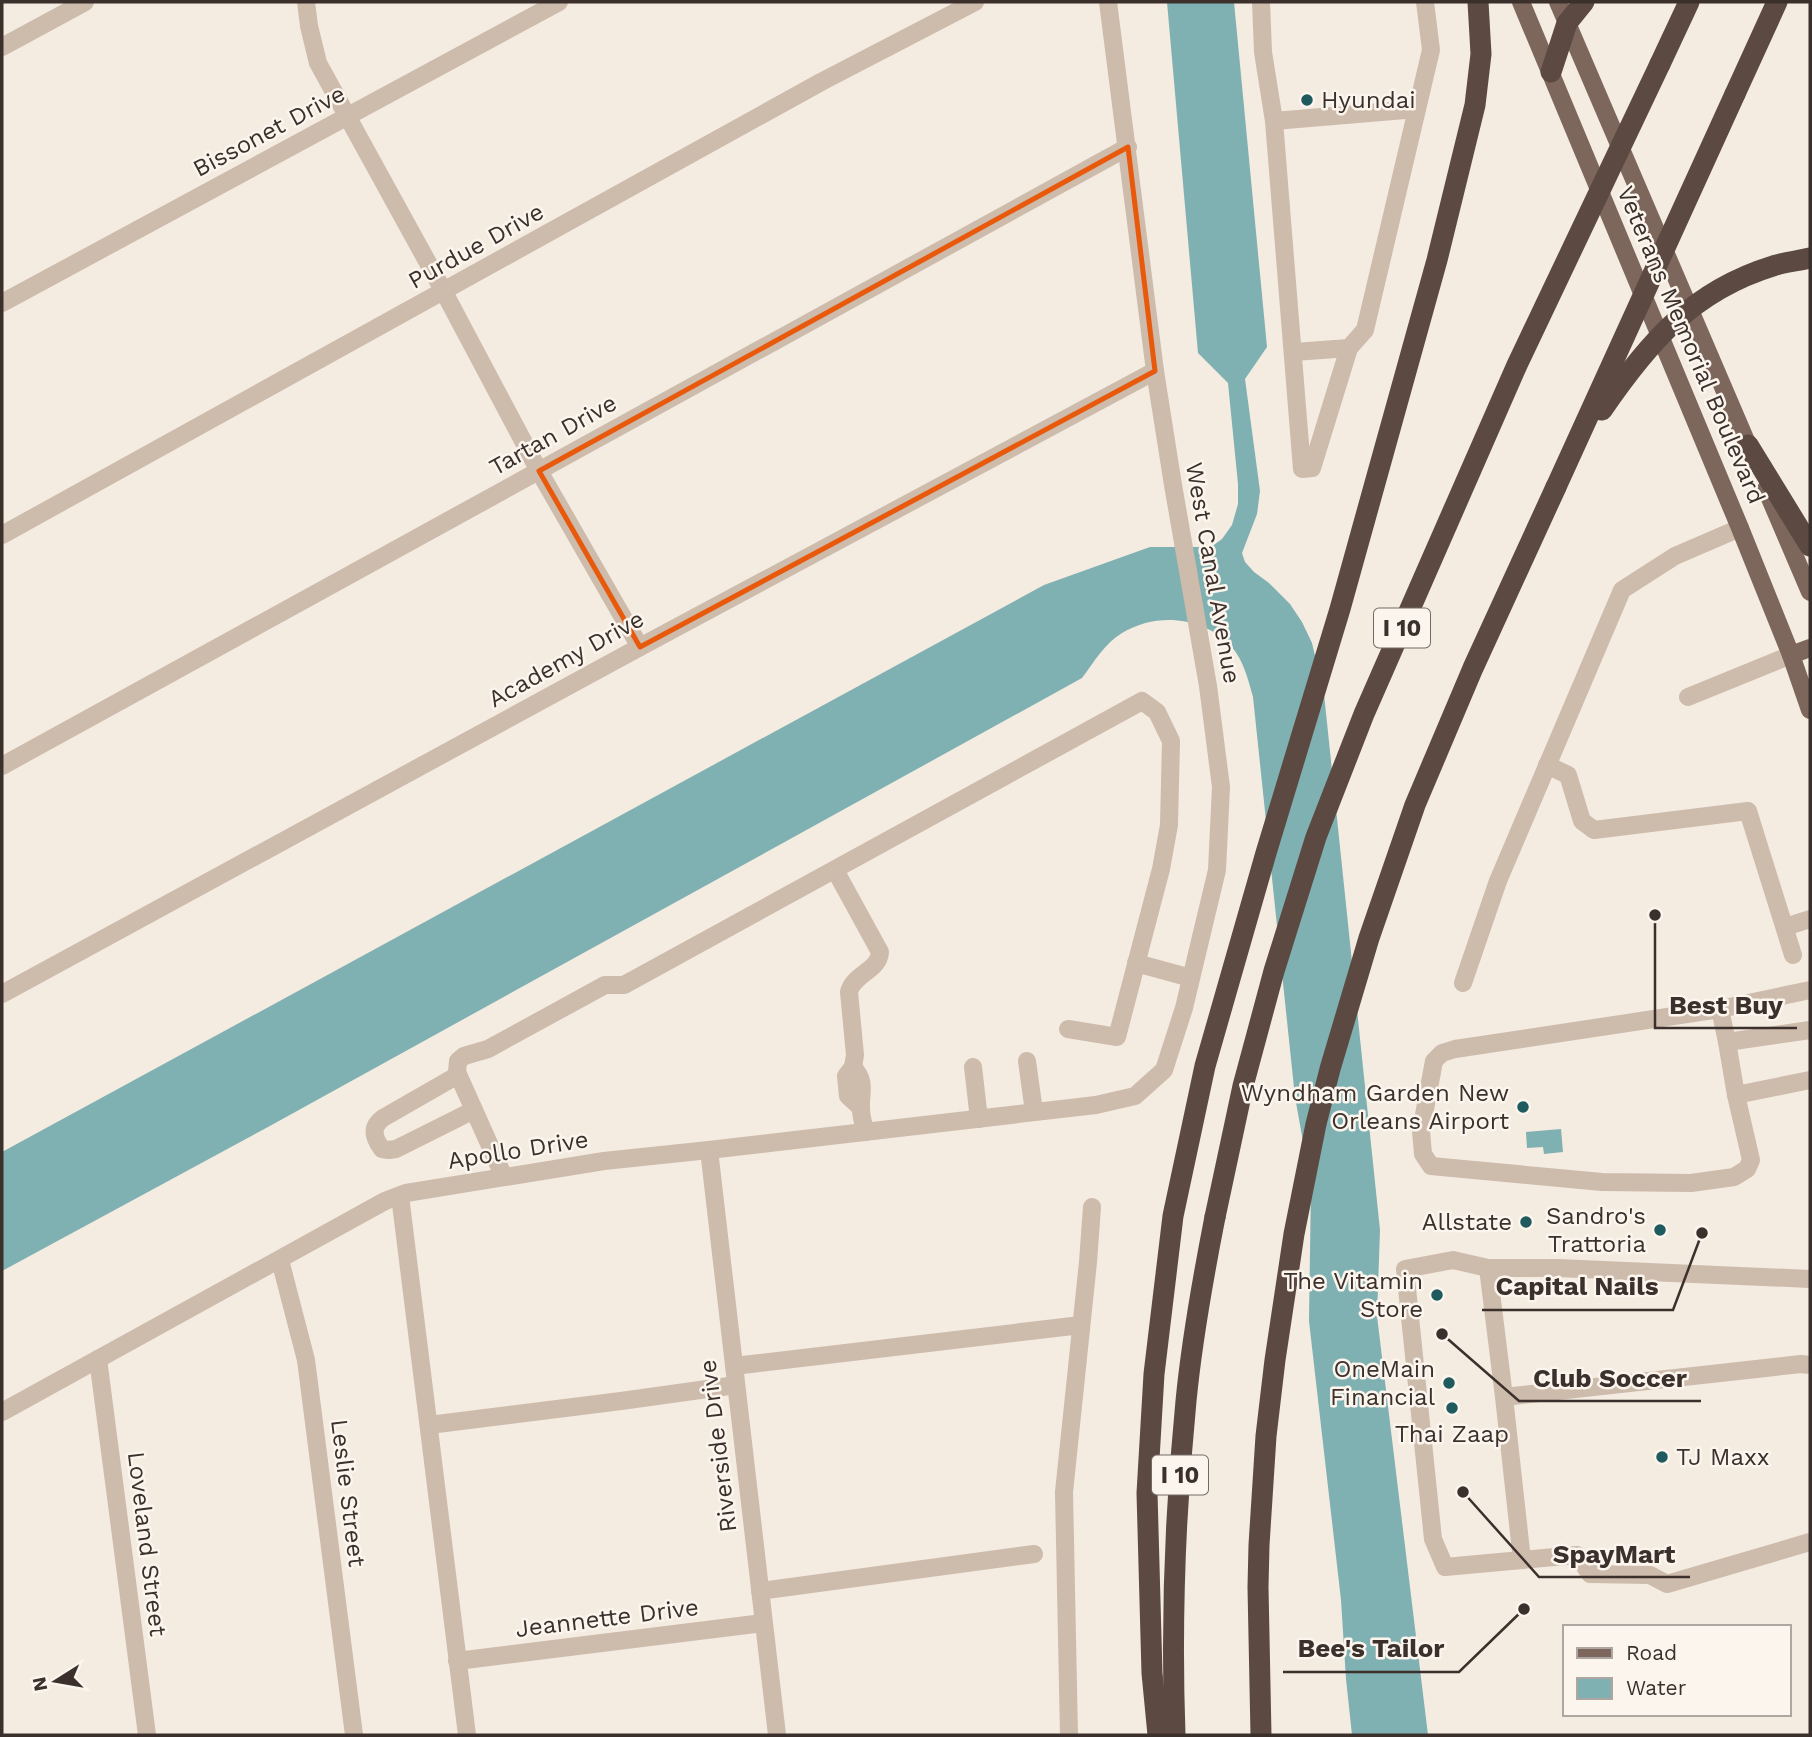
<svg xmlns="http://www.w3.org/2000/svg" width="1812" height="1737" font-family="'Work Sans',sans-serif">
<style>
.water{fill:#7fb0b2}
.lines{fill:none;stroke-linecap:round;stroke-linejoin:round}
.minor{stroke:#cdbbac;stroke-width:18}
.major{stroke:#7d675c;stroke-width:18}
.highway{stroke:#5c4a42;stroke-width:21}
.highway-bridge{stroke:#5c4a42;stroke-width:21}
.marked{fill:none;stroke:#e8590c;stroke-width:5;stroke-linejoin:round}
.poi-dot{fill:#1f5a5e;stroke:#fbf5ee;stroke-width:2.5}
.labels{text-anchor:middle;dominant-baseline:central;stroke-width:5;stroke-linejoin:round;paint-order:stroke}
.shield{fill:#fbf5ee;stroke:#756b66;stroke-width:2}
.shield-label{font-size:23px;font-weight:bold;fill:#3b302b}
.poi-label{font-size:24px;fill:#3b302b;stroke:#fbf5ee;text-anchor:end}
.street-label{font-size:24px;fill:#3b302b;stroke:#fbf5ee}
.leader{fill:none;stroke:#3b302b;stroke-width:2.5}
.callout-dot{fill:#3b302b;stroke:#fbf5ee;stroke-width:2.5}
.callout-label{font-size:26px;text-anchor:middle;font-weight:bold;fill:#3b302b;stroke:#fbf5ee;stroke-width:5;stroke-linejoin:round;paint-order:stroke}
</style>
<rect width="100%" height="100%" fill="#f4ebe1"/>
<g class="water">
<path d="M1167 2H1234L1267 347 1245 379 1260 491 1257 514 1242 553 1245 562 1254 572 1269 583 1290 604 1302 622 1312 643 1324 694 1380 1230 1377 1316 1428 1735H1352L1346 1679 1341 1600 1309 1321 1311 1186 1295 1097 1253 697C1248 679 1244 662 1232 647 1204 616 1156 612 1122 633 1105 643 1094 662 1082 678L268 1127 2 1271V1152L1044 585 1150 547H1211L1222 539 1232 525 1238 504V484L1228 383 1198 353Z"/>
<polygon points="1561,1129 1563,1152 1544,1154 1543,1147 1527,1148 1526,1132"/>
</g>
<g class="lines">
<g class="minor">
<polyline points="306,2 309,26 318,63 444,292 539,471 640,647"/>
<polyline points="1261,2 1263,52 1274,121 1417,109"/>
<polyline points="2,47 85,2"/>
<polyline points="1274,121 1302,469 1312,468 1349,348 1294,352"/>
<polyline points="2,303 559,2"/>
<polyline points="1349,348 1365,330 1431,50 1425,2"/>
<polyline points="2,535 821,82 975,2"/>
<polyline points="1688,697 1791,655"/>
<polyline points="1547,765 1568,775 1582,821 1594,830 1748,811 1793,955"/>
<polyline points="2,766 1128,147"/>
<path d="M835 870 880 952C879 971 853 974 849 992L855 1055 853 1067"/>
<polyline points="1785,927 1810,919"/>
<polyline points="1136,963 1191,978"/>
<polyline points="1463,983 1498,881 1622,590 1675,556 1740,528"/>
<polyline points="1810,990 1720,1009 1727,1042 1810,1030"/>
<polyline points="2,994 640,647 1155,371"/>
<polyline points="1720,1009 1455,1049 1442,1053 1434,1061 1421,1131 1423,1154 1431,1166 1602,1182 1691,1183 1734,1177 1747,1169 1751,1160 1736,1095"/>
<polyline points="1727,1042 1736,1095 1810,1080"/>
<polyline points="1027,1061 1034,1112"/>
<polyline points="973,1067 979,1119"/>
<path d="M458 1075 383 1118C371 1127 373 1137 382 1149L389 1150 396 1149 474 1110"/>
<path d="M861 1108 848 1096 846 1076 853 1067C867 1083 860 1091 861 1109 861 1117 864 1125 865 1132"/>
<polyline points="709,1150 777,1735"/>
<polyline points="504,1177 457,1072 458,1061 464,1056 488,1049 605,985 624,985 1142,701 1157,712 1171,741 1169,825 1161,869 1117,1037 1068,1029"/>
<polyline points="400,1196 467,1735"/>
<polyline points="280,1260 306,1360 354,1735"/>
<polyline points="1488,1268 1504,1397 1801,1364 1810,1365"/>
<polyline points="1810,1279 1558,1268 1488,1268 1453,1260 1405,1269 1433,1539 1445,1567 1577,1555 1590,1574 1650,1575 1667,1584 1810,1542"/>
<polyline points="98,1359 147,1735"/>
<polyline points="734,1366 1081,1325"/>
<polyline points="1504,1397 1522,1560"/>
<polyline points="2,1412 385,1201 406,1193 604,1161 709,1150 1096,1105 1135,1096 1164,1070 1184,1008 1217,870 1221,787 1208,686 1173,485 1155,371 1108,2"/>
<polyline points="429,1425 621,1401 736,1385"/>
<polyline points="760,1591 1034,1554"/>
<polyline points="457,1661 763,1623"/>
<polyline points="1069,1735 1064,1492 1088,1262 1092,1207"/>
</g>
<g class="major">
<polyline points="1521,2 1740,528 1791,655 1810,710"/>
<polyline points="1558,2 1753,457"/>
<polyline points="1766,489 1810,592"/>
<polyline points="1791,655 1810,648"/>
</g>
<g class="highway">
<polyline points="1660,64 1689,2"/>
<polyline points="1551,72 1567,23 1584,2"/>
<polyline points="1735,94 1777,2"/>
<polyline points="1748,445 1810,546"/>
<polyline points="1158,1735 1152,1673 1147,1493 1154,1374 1173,1216 1205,1066 1266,853 1340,609 1437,260 1475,105 1481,54 1478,2"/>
<path d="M1175 1735C1171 1624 1175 1512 1186 1401 1192 1339 1203 1278 1215 1217"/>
<polyline points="1261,1735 1258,1587 1259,1545 1266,1436 1275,1360 1294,1234 1316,1124 1330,1069 1369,938 1415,805 1473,668 1556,487"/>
</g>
<g class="highway-bridge">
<path d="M1602 410C1648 343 1692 291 1773 266 1785 262 1798 261 1810 258"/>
<polyline points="1556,487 1735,94"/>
<polyline points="1215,1217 1243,1086 1274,971 1316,837 1364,714 1517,365 1660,64"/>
</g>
</g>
<path class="marked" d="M1128 147 1155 371 640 647 539 471Z"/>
<g class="poi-dot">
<circle cx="1307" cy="100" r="7"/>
<circle cx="1523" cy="1107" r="7"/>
<circle cx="1526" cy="1222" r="7"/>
<circle cx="1660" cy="1230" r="7"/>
<circle cx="1437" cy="1295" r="7"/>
<circle cx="1449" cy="1383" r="7"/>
<circle cx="1452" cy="1408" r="7"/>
<circle cx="1662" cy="1457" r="7"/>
</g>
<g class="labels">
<g class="shield">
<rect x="1374" y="608.5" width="56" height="39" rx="5"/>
<rect x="1152" y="1455.5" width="56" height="39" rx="5"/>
</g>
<g class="shield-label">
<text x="1402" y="628">I 10</text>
<text x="1180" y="1475">I 10</text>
</g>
<g class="poi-label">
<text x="1321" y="100" text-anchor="start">Hyundai</text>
<text x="1509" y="1093">Wyndham Garden New<tspan x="1509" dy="28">Orleans Airport</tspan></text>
<text x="1646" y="1216">Sandro's<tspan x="1646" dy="28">Trattoria</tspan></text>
<text x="1512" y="1222">Allstate</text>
<text x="1423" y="1281">The Vitamin<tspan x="1423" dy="28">Store</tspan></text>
<text x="1435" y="1369">OneMain<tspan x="1435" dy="28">Financial</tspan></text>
<text x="1452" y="1434" text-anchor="middle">Thai Zaap</text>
<text x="1676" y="1457" text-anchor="start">TJ Maxx</text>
</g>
<g class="street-label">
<text transform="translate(269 131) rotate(-28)">Bissonet Drive</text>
<text transform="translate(476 246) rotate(-29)">Purdue Drive</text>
<text transform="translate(1691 345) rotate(67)">Veterans Memorial Boulevard</text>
<text transform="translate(553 435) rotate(-29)">Tartan Drive</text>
<text transform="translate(1213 573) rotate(80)">West Canal Avenue</text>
<text transform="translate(566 659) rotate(-29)">Academy Drive</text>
<text transform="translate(518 1150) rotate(-9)">Apollo Drive</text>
<text transform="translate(718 1446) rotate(-97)">Riverside Drive</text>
<text transform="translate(348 1493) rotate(83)">Leslie Street</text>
<text transform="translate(147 1544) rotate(83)">Loveland Street</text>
<text transform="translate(607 1618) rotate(-7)">Jeannette Drive</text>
</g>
</g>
<path class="leader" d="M1655 915L1655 1028H1797M1702 1233L1673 1310H1482M1442 1334L1519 1401H1701M1463 1492L1539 1577H1690M1524 1609L1459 1672H1283"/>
<g class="callout-dot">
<circle cx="1655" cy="915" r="7"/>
<circle cx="1702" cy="1233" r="7"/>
<circle cx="1442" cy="1334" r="7"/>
<circle cx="1463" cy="1492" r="7"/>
<circle cx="1524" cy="1609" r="7"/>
</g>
<g class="callout-label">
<text x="1726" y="1014">Best Buy</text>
<text x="1577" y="1295">Capital Nails</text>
<text x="1610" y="1387">Club Soccer</text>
<text x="1614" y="1563">SpayMart</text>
<text x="1371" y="1657">Bee's Tailor</text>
</g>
<rect width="1812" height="1737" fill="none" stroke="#3b302b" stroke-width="7"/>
<rect x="1563" y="1625" width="228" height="91" fill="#fbf5ee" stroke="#aea6a0" stroke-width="2"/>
<rect x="1577" y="1648" width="35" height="10" fill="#7d675c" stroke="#aea6a0" stroke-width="2"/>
<text x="1626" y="1660" font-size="21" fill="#3b302b">Road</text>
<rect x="1577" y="1678" width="35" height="21" fill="#7fb0b2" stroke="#aea6a0" stroke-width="2"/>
<text x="1626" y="1695" font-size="21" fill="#3b302b">Water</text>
<g transform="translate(56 1681) rotate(259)" stroke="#fbf5ee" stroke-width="5" paint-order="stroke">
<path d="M0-5L12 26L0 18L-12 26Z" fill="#3b302b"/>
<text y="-10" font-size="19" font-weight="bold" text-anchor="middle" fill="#3b302b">N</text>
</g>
</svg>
